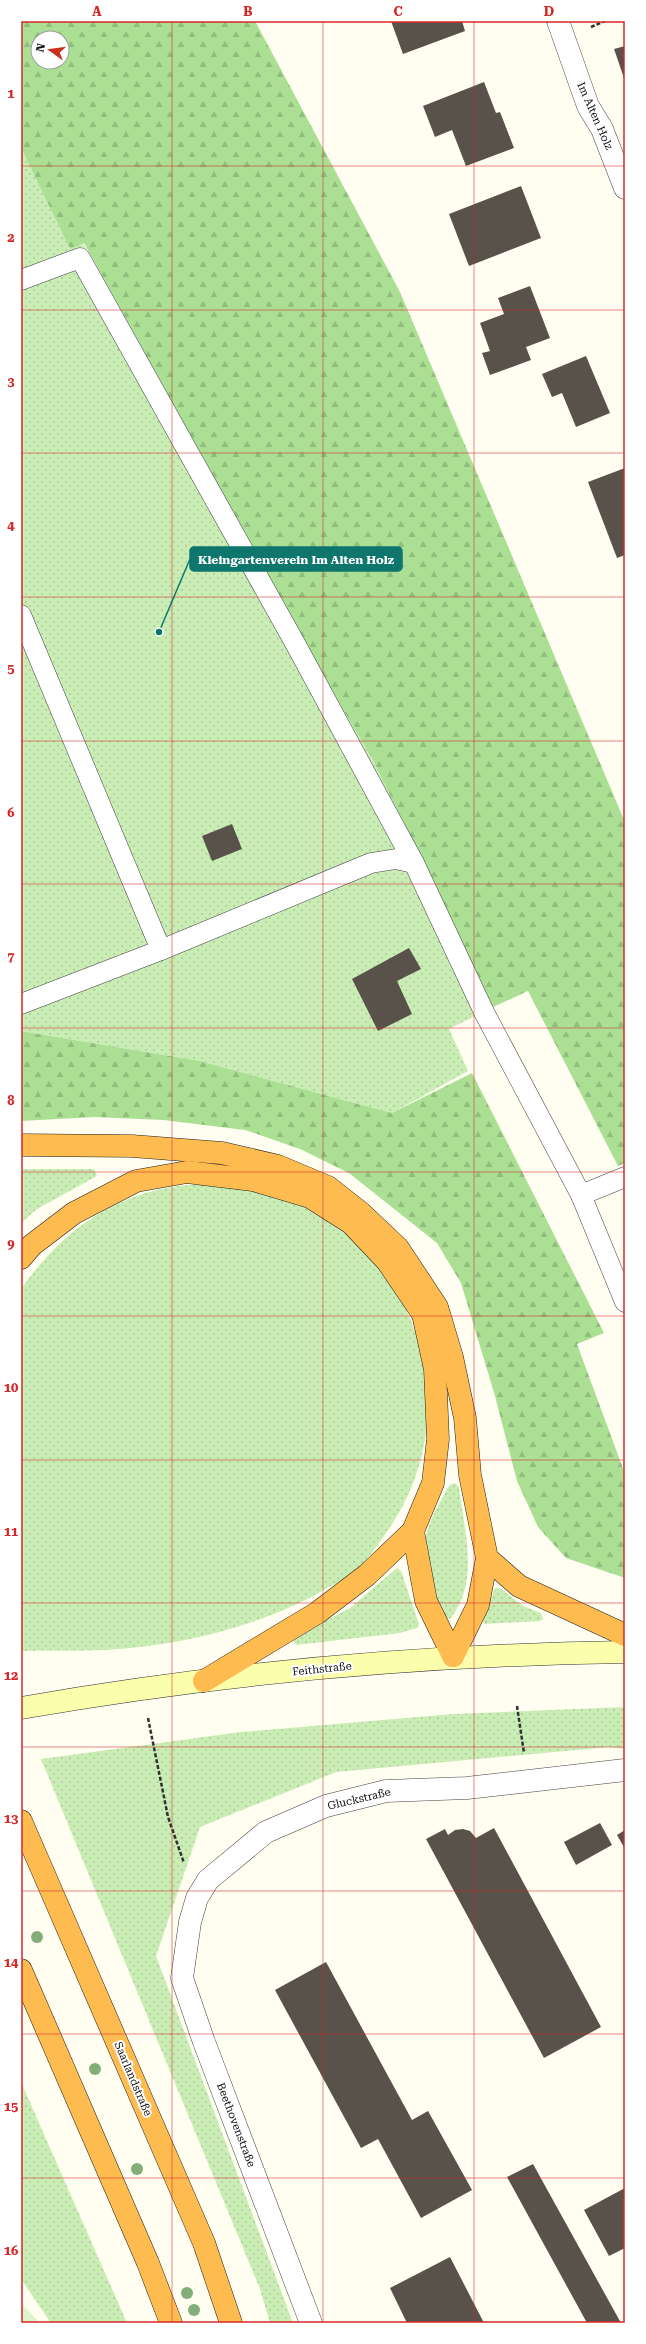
<svg xmlns="http://www.w3.org/2000/svg" width="646" height="2344" font-family="'Roboto Serif',serif">
<style>
.grass{fill:url(#grass-dots)}
.forest{fill:url(#forest-firs);fill-rule:evenodd}
.pitch{fill:#def3c9}
.building{fill:#58524a}
.lines{fill:none;stroke-linecap:round;stroke-linejoin:round}
.lane-casing{stroke:#424242;stroke-width:21}
.street-casing{stroke:#424242;stroke-width:23}
.secondary-casing{stroke:#313131;stroke-width:23}
.highway-casing{stroke:#202020;stroke-width:23}
.path{stroke:#313131;stroke-width:2.5;stroke-dasharray:4 2;stroke-linecap:butt}
.lane{stroke:#fff;stroke-width:20}
.street{stroke:#fff;stroke-width:22}
.secondary{stroke:#fbffab;stroke-width:22}
.highway{stroke:#febb4f;stroke-width:22}
.tree{fill:#83ae7a}
.grid{fill:none;stroke:#d62828;stroke-width:1;stroke-opacity:0.55}
.labels{text-anchor:middle;dominant-baseline:central;stroke-width:4;stroke-linejoin:round;paint-order:stroke}
.street-label{font-size:11px;fill:#0f0f0f;stroke:#fff}
.leader{fill:none;stroke:#0f766e;stroke-width:1.5}
.callout-dot{fill:#0f766e;stroke:#fff;stroke-width:1.5}
.callout{fill:#0f766e;stroke:#0f766e;stroke-width:1.5}
.callout-label{font-size:12px;text-anchor:middle;font-weight:bold;fill:#fff}
.neatline{fill:none;stroke:#d62828;stroke-width:1.5}
.grid-label{font-size:13px;text-anchor:middle;font-weight:bold;fill:#d62828}
</style>
<defs>
<pattern id="grass-dots" width="8" height="8" patternUnits="userSpaceOnUse"><rect width="8" height="8" fill="#caedb6"/><path d="M2 2h.1M6 6h.1" fill="none" stroke="#acca9b" stroke-width="1.8" stroke-linecap="round"/></pattern>
<pattern id="forest-firs" width="22" height="20" patternUnits="userSpaceOnUse"><rect width="22" height="20" fill="#aadf94"/><path d="M5 1l3.5 6h-7zM16 11l3.5 6h-7z" fill="#91be7e"/></pattern>
</defs>
<rect width="100%" height="100%" fill="#fffef0"/>
<g class="grass">
<polygon points="21,148 70,249 83,243 321,672 374,762 472,967 493,1007 449,1029 468,1071 392,1113 200,1061 21,1031"/>
<polygon points="21,1169 94,1169 97,1176 37,1209 21,1223"/>
<path d="M221 1184C255 1190 290 1196 320 1215 430 1281 461 1426 388 1530 378 1545 366 1562 352 1574 345 1579 337 1583 329 1587 264 1626 179 1646 104 1650 76 1651 49 1650 21 1651V1289C60 1234 109 1196 178 1186 192 1184 207 1185 221 1184Z"/>
<path d="M455 1483 459 1487C464 1530 480 1581 451 1618L448 1619C435 1613 424 1550 426 1536 429 1522 436 1509 443 1497 446 1491 448 1484 455 1483Z"/>
<polygon points="397,1568 401,1571 419,1624 417,1628 400,1633 296,1645 293,1639 296,1636 350,1608"/>
<polygon points="495,1588 500,1588 523,1606 541,1613 543,1619 540,1621 484,1624 483,1620"/>
<polygon points="625,1707 625,1749 609,1747 336,1772 200,1827 156,1956 293,2323 270,2323 260,2289 41,1759 241,1732 453,1714"/>
<polygon points="21,2082 127,2323 51,2323 21,2279"/>
</g>
<g class="forest">
<path d="M21 21H255L400 292 625 822V1163L618 1166 528 991 493 1007 472 967 374 762 321 672 84 243 70 249 21 148ZM38 38H62V62H38Z"/>
<polygon points="21,1031 200,1061 392,1113 472,1073 604,1333 577,1344 625,1474 625,1578 566,1558 538,1527 517,1481 495,1396 461,1283 437,1243 349,1173 300,1149 245,1130 163,1120 94,1117 21,1121"/>
</g>
<polygon class="pitch" points="21,2303 40,2323 21,2323"/>
<g class="building">
<polygon points="391,21 462,21 465,31 403,54"/>
<polygon points="625,46 625,81 614,49"/>
<polygon points="484,82 496,113 500,112 514,148 466,166 452,130 435,137 423,106"/>
<polygon points="521,186 541,238 469,266 449,214"/>
<polygon points="530,286 550,338 526,347 531,360 490,375 482,353 490,351 480,323 504,314 498,298"/>
<polygon points="586,356 610,413 576,427 562,393 552,397 542,374"/>
<polygon points="625,468 625,555 617,558 588,482"/>
<polygon points="232,824 242,849 212,861 202,836"/>
<polygon points="409,948 421,969 397,981 412,1014 378,1031 352,979"/>
<polygon points="600,1823 612,1845 576,1865 564,1842"/>
<polygon points="494,1828 601,2027 544,2058 426,1839 445,1829 448,1835 455,1830 463,1829 470,1831 476,1838"/>
<polygon points="625,1830 625,1849 617,1835"/>
<polygon points="326,1962 412,2120 428,2111 472,2190 421,2218 378,2139 361,2148 275,1990"/>
<polygon points="533,2164 621,2323 587,2323 507,2177"/>
<polygon points="625,2188 625,2248 609,2256 584,2210"/>
<polygon points="450,2257 484,2323 407,2323 390,2288"/>
</g>
<g class="lines">
<g class="lane-casing">
<g id="lane">
<polyline points="21,280 80,258 296,645 414,863 484,1012 581,1195 625,1177"/>
<polyline points="21,615 161,950 21,1004"/>
<polyline points="161,950 371,863 396,859 414,863"/>
<polyline points="581,1195 625,1302"/>
</g>
</g>
<g class="street-casing">
<g id="street">
<polyline points="558,21 588,106 602,129 625,188"/>
<polyline points="311,2323 204,2042 182,1978 190,1922 197,1898 208,1880 266,1832 326,1806 386,1791 467,1788 625,1770"/>
</g>
</g>
<g class="secondary-casing">
<path id="secondary" d="M21 1708C220 1673 423 1655 625 1652"/>
</g>
<g class="highway-casing">
<g id="highway">
<polyline points="21,1145 132,1146 222,1153 278,1166 328,1187 361,1213 398,1248 437,1307 452,1357 465,1418 470,1475 487,1558 519,1586 625,1635"/>
<polyline points="21,1258 32,1245 74,1213 136,1181 187,1172 253,1180 310,1197 351,1223 387,1261 423,1314 435,1369 438,1439 433,1483 413,1531 367,1575 317,1613 204,1681"/>
<polyline points="413,1531 426,1601 453,1656"/>
<polyline points="453,1656 478,1605 487,1558"/>
<polyline points="21,1821 204,2243 231,2323"/>
<polyline points="21,1970 148,2263 171,2323"/>
</g>
</g>
<g class="path">
<polyline points="591,27 605,21"/>
<polyline points="517,1706 524,1753"/>
<polyline points="148,1718 168,1817 184,1863"/>
</g>
<use href="#lane" class="lane"/>
<use href="#street" class="street"/>
<use href="#secondary" class="secondary"/>
<use href="#highway" class="highway"/>
</g>
<g class="tree">
<circle cx="37" cy="1937" r="6"/>
<circle cx="95" cy="2069" r="6"/>
<circle cx="137" cy="2169" r="6"/>
<circle cx="187" cy="2293" r="6"/>
<circle cx="194" cy="2310" r="6"/>
</g>
<path class="grid" d="M172 21V2323M323 21V2323M474 21V2323M21 166H625M21 310H625M21 453H625M21 597H625M21 741H625M21 884H625M21 1028H625M21 1172H625M21 1316H625M21 1460H625M21 1603H625M21 1747H625M21 1891H625M21 2034H625M21 2178H625"/>
<g class="labels">
<g class="street-label">
<text transform="translate(595 116) rotate(66)">Im Alten Holz</text>
<text transform="translate(322 1669) rotate(-6)">Feithstraße</text>
<text transform="translate(359 1799) rotate(-13)">Gluckstraße</text>
<text transform="translate(133 2079) rotate(67)">Saarlandstraße</text>
<text transform="translate(236 2125) rotate(69)">Beethovenstraße</text>
</g>
</g>
<path class="leader" d="M159 632L190 559"/>
<circle class="callout-dot" cx="159" cy="632" r="4"/>
<rect class="callout" x="190" y="547" width="212" height="24" rx="4"/>
<g class="callout-label">
<text x="296" y="564">Kleingartenverein Im Alten Holz</text>
</g>
<rect width="646" height="2344" fill="none" stroke="#ffffff" stroke-width="44"/>
<g transform="translate(50 50) rotate(284)"><circle r="19" fill="#ffffff" stroke="#9f9f9f"/>
<path d="M0-3L7 15L0 10L-7 15Z" fill="#c92f1c"/>
<text y="-6" font-size="11" font-weight="bold" text-anchor="middle" fill="#0f0f0f">N</text>
</g>
<rect x="22" y="22" width="602" height="2300" class="neatline"/>
<g class="grid-label">
<text x="97" y="16">A</text>
<text x="248" y="16">B</text>
<text x="398" y="16">C</text>
<text x="549" y="16">D</text>
<text x="11" y="98">1</text>
<text x="11" y="242">2</text>
<text x="11" y="386">3</text>
<text x="11" y="530">4</text>
<text x="11" y="673">5</text>
<text x="11" y="817">6</text>
<text x="11" y="961">7</text>
<text x="11" y="1105">8</text>
<text x="11" y="1248">9</text>
<text x="11" y="1392">10</text>
<text x="11" y="1536">11</text>
<text x="11" y="1680">12</text>
<text x="11" y="1823">13</text>
<text x="11" y="1967">14</text>
<text x="11" y="2111">15</text>
<text x="11" y="2255">16</text>
</g>
</svg>
